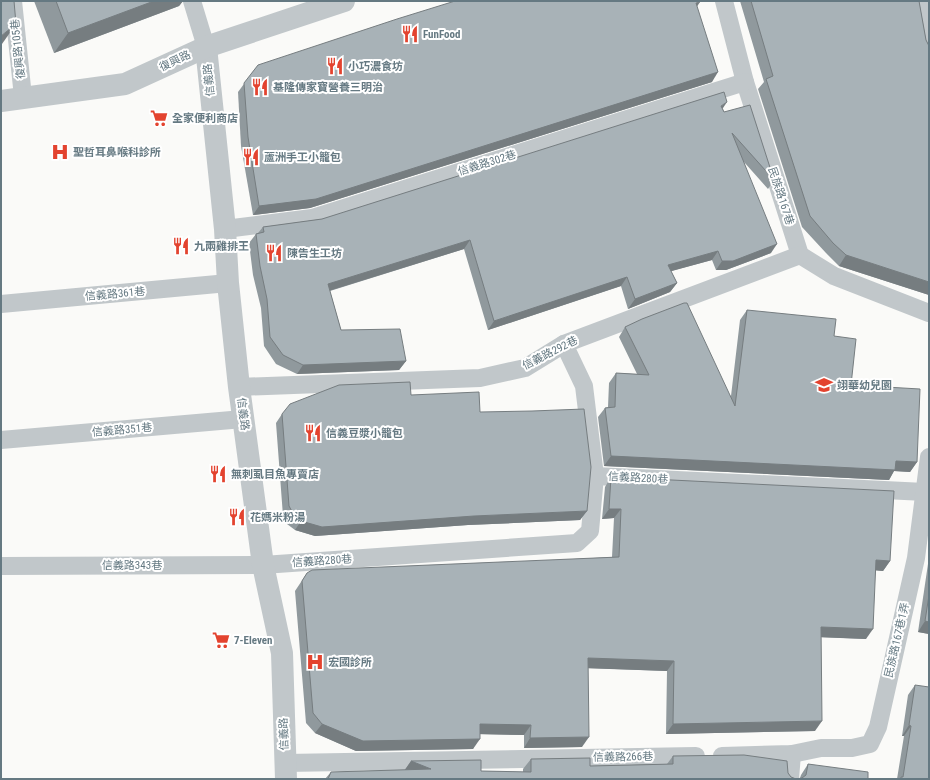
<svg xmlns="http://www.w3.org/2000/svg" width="930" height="780" font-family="'Roboto Condensed','Noto Sans TC',sans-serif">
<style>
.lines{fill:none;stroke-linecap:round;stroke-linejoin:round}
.service{stroke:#c1c7ca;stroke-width:18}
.tertiary{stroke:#c1c7ca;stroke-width:22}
.wall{fill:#90999d}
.shaded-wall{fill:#767d80}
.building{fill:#a8b2b7;stroke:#767d80}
.labels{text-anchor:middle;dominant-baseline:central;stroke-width:4;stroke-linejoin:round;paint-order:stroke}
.poi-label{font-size:11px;font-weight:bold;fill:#657982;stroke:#fff;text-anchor:start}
.street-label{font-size:11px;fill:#657982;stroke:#fff}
</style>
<rect width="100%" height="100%" fill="#fafaf8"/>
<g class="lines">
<g class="service">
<polyline points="13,1 23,97"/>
<polyline points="192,1 206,47"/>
<polyline points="724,1 745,82 800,255 834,276 929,313"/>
<polyline points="921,6 929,49"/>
<polyline points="225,229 312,218 745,82"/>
<polyline points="1,304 228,283"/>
<polyline points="239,387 480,378 525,368 564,344 800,255"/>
<polyline points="1,440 243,419"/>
<polyline points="595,476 925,492"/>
<polyline points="1,566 263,565 577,543 590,531 595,476 584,386 564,344"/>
<polyline points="722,756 792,754 821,748 852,748 870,744 878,727 916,558 929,457"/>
<polyline points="285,763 696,756"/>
<polyline points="790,779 792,754"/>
</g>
<g class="tertiary">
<polyline points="206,47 225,229 228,283 239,387 263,565 282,653 286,779"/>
<polyline points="1,101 125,84 206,47 344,1"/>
</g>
</g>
<g class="wall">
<polygon points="34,1 183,1 179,6 54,53"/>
<polygon points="740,1 919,1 926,40 929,46 929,295 839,266 826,253 802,227 758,89 764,82"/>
<polygon points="697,7 712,82 310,208 253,215 241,146 238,92 258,65"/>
<polygon points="723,109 724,112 774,180 768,189 744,162 771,253 726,270 716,270 712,260 671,271 677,283 670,292 628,309 621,286 488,330 464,249 330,291 341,330 406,361 399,370 297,374 276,364 264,346 261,308 253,275 249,243 256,234 258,233 263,227 322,219"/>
<polygon points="747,310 834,336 851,385 917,462 910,472 894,471 889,480 604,466 598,417 605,408 608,407 609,383 616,373 637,374 619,337 625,327 731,396 740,320"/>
<polygon points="411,395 480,412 587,511 580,520 468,525 315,536 295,530 287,524 283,516 276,423 282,414"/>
<polygon points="611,477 890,561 883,571 876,570 866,639 821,637 815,731 666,734 667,671 588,668 582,747 524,748 524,735 480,734 473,749 356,751 315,733 306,723 295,591 307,573 612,557 614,518 602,519 605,487"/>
<polygon points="929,557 929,634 918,632"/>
<polygon points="915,685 929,779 897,779 904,736 902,736 908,695"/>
<polygon points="673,756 788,773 791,777 796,779 800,778 801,775 808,764 868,779 325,779 331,772 405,770 411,761 481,771 523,772 523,769 531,759 590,766 632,765 667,764"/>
</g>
<g class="shaded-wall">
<polygon points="154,1 183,1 179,6 54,53 68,33"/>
<polygon points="700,2 694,11 696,3"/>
<polygon points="16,24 2,44 1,45 1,36"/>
<polygon points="718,72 712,82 310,208 253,215 259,206"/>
<polygon points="727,102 721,111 721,106"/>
<polygon points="470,240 464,249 322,293 328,284"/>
<polygon points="777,244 771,253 726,270 716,270 722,261"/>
<polygon points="718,251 712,260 661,274 668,265"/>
<polygon points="846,255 929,282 929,295 839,266"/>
<polygon points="627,277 621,286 488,330 494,321"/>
<polygon points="677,283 670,292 628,309 635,299"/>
<polygon points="406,361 399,370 297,374 303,365"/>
<polygon points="611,456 896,461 917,462 910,472 894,471 889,480 604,466"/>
<polygon points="609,509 621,509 614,518 602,519"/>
<polygon points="587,511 580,520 468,525 315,536 295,530 301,521 474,516"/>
<polygon points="876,560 890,561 883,571 869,570"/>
<polygon points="925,621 929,622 929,634 918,632"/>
<polygon points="821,627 873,629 866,639 814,637"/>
<polygon points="588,658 674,661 667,671 581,668"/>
<polygon points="822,721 815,731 666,734 673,724"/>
<polygon points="322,724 480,739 473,749 356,751 315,733"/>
<polygon points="480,724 531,725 524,735 473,734"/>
<polygon points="909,725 911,726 904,736 902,736"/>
<polygon points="589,737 582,747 524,748 530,738"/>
<polygon points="411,761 431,769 404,771"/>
</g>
<g class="building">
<polygon points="1,1 14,1 16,24 1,36"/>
<polygon points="56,1 154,1 68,33"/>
<polygon points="455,1 700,1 700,2 696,3 718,72 316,199 259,206 248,137 244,83 258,65 397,19"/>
<polygon points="751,1 919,1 926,40 929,46 929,282 846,255 833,243 810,216 766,79 773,76"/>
<polygon points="724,92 727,102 721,106 724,112 750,105 774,180 732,133 777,244 733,261 722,261 718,251 668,265 677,283 635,299 627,277 494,321 470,240 328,284 341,330 400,329 406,361 303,365 283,355 270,337 267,299 260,266 256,234 264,232 263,227 322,219"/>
<polygon points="684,303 687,303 735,406 747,310 836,319 834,336 856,339 851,385 920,389 917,462 896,461 895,470 611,456 605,408 615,407 616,373 649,375 625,327 642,319"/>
<polygon points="410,382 411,395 479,392 480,412 532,411 584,409 591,467 587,511 474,516 322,527 301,521 294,515 289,506 282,414 290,404 339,385"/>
<polygon points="611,477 894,491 890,561 876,560 873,629 821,627 822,721 673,724 674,661 588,658 589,737 530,738 531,725 480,724 480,739 363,741 322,724 313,713 302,581 307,573 312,570 619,557 621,509 609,509"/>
<polygon points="929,595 929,622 925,621"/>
<polygon points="915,685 929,687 929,779 901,779 901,777 903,777 911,726 909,725"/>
<polygon points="744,755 787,761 788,773 791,777 796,779 802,778 806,775 808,764 868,772 868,779 328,779 331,772 431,769 411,761 481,760 481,771 531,772 531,759 590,758 590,766 632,765 673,764 673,756"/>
</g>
<defs>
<g id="restaurant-bare" transform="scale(1.38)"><path d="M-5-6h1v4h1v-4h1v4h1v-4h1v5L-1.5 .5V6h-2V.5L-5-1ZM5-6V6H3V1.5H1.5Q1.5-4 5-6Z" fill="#e3432f" stroke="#fff" stroke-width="2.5" paint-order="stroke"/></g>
<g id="supermarket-bare" transform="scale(1.38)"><path d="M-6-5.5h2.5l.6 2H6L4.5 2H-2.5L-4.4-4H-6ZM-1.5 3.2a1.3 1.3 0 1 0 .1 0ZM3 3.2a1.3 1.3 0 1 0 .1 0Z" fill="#e3432f" stroke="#fff" stroke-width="2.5" paint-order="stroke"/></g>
<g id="hospital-bare" transform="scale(1.38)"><path d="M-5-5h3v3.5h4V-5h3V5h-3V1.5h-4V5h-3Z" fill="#e3432f" stroke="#fff" stroke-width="2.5" paint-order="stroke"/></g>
<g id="school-bare" transform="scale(1.38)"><path d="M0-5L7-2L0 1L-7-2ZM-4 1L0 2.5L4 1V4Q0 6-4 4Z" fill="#e3432f" stroke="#fff" stroke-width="2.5" paint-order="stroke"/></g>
</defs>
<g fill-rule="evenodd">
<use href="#restaurant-bare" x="410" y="34"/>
<use href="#restaurant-bare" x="335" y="66"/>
<use href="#restaurant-bare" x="260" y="87"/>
<use href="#supermarket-bare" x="159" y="118"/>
<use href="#hospital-bare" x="60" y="152"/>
<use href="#restaurant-bare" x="251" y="157"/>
<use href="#restaurant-bare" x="181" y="246"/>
<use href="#restaurant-bare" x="274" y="253"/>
<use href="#school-bare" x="824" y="385"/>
<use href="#restaurant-bare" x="313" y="433"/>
<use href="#restaurant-bare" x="218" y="474"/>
<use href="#restaurant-bare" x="237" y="517"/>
<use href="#supermarket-bare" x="221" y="640"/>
<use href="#hospital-bare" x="315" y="662"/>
</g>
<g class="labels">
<g class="poi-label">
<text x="423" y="34">FunFood</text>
<text x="348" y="66">小巧濃食坊</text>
<text x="273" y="87">基隆傳家寶營養三明治</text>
<text x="172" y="118">全家便利商店</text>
<text x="73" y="152">聖哲耳鼻喉科診所</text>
<text x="264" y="157">蘆洲手工小籠包</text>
<text x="194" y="246">九兩雞排王</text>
<text x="287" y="253">陳告生工坊</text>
<text x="837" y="385">翊華幼兒園</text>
<text x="326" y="433">信義豆漿小籠包</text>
<text x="231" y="474">無刺虱目魚專賣店</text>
<text x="250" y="517">花媽米粉湯</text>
<text x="234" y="640">7-Eleven</text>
<text x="328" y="662">宏國診所</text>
</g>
<g class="street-label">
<text transform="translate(18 49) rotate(-96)">復興路105巷</text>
<text transform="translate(175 61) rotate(-25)">復興路</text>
<text transform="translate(209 80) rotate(-96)">信義路</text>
<text transform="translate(487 163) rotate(-17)">信義路302巷</text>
<text transform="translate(781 196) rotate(72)">民族路167巷</text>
<text transform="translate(115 294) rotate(-5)">信義路361巷</text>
<text transform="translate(550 353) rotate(-27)">信義路292巷</text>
<text transform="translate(243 414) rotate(83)">信義路</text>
<text transform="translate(122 430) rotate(-5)">信義路351巷</text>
<text transform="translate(638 478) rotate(3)">信義路280巷</text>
<text transform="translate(322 561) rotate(-4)">信義路280巷</text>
<text x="132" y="565">信義路343巷</text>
<text transform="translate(897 640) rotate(-77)">民族路167巷1弄</text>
<text transform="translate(284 734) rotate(-92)">信義路</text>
<text transform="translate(623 757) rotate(-1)">信義路266巷</text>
</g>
</g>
<rect width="930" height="780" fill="none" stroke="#657982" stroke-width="4"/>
</svg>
